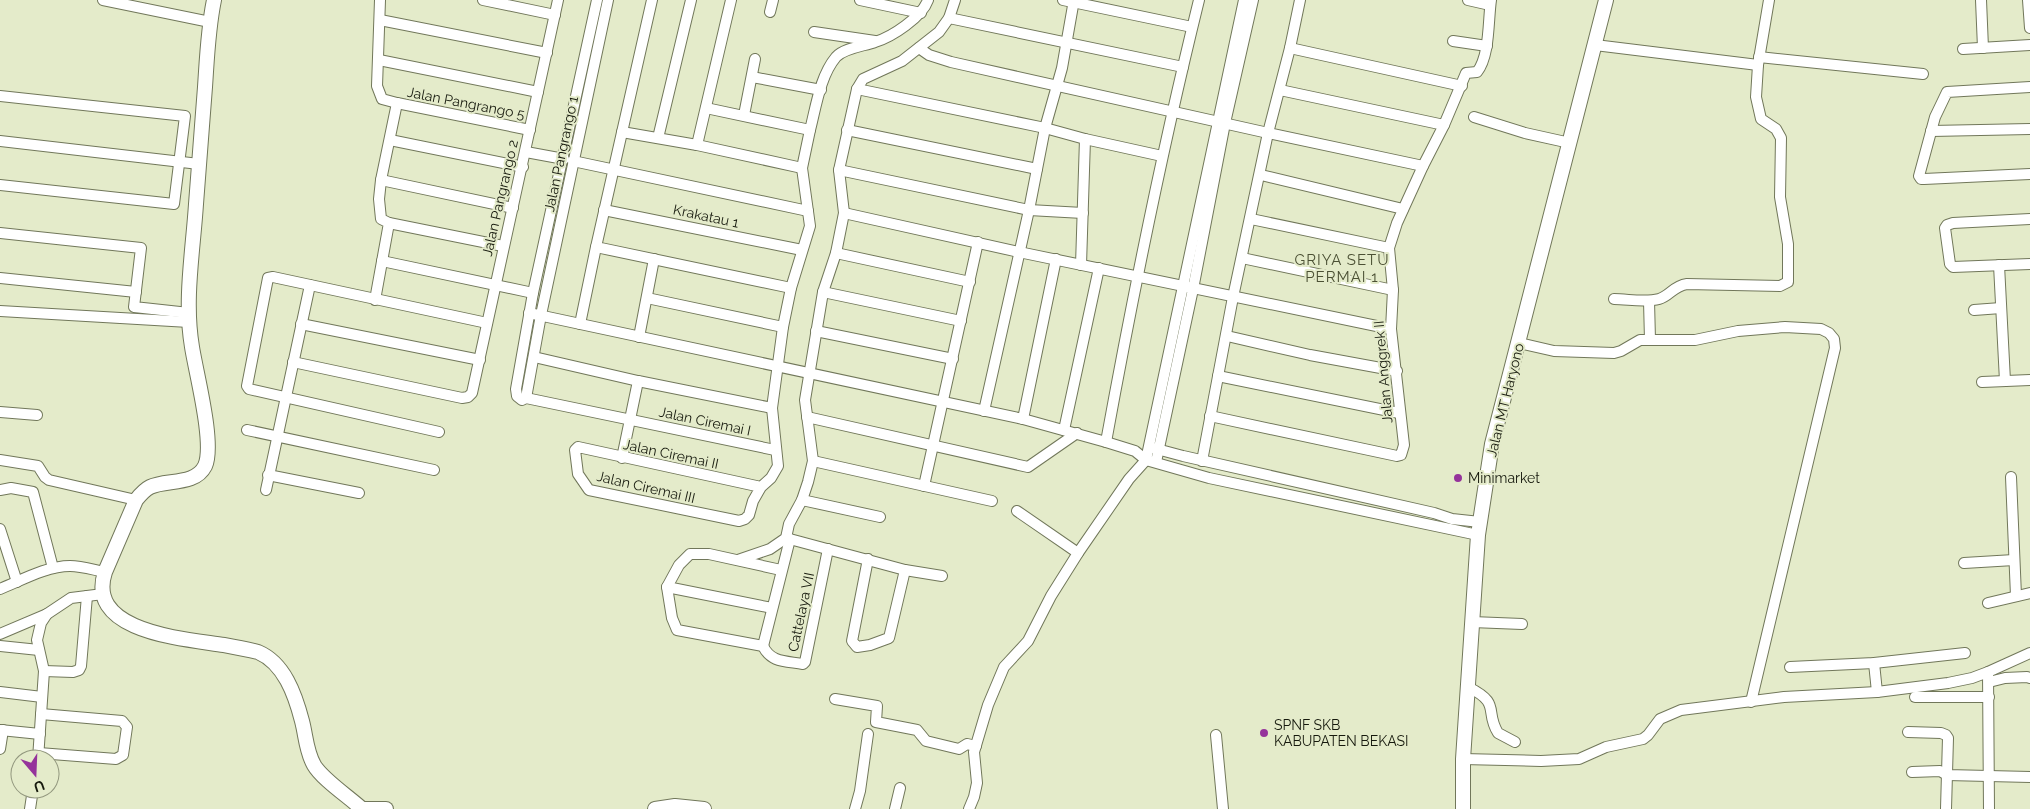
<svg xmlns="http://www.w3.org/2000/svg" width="2030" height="809" font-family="Raleway,sans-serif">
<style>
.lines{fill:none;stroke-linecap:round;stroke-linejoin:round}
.street-casing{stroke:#71775a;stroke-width:12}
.secondary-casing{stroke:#71775a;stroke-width:16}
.street{stroke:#fff;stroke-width:10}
.secondary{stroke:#fff;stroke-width:14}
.poi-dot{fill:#95339b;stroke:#e4ebca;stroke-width:2}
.labels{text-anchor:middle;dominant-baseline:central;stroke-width:4;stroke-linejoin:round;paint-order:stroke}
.street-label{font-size:14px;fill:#16190d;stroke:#e4ebca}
.poi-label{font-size:14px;fill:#16190d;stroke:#e4ebca;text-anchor:start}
.neighbourhood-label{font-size:15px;letter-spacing:1px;fill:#4b5034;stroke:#e4ebca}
</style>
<rect width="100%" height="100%" fill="#e4ebca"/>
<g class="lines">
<g class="street-casing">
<g id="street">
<polyline points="103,0 210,22"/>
<polyline points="380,0 377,86 382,99 397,103 530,130"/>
<polyline points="483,0 555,15"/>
<polyline points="597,0 533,293 516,389 517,396 522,400 526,398 775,450"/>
<polyline points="652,0 596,247 791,288"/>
<polyline points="860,0 921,13"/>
<polyline points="1063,0 1192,27"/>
<polyline points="1468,0 1490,5"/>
<polyline points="1981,0 1983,48"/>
<polyline points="2028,0 2030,28"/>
<polyline points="770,12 773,0"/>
<polyline points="949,18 1183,67"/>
<polyline points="380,20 547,53"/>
<polyline points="814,32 875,41"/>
<polyline points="1453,41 1487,46"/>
<polyline points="1595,45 1758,65"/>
<polyline points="919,48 929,55 951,62 1268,133 1423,166"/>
<polyline points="1290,48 1462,86"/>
<polyline points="1963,49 2030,45"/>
<polyline points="1759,57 1923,74"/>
<polyline points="379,60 538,92"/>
<polyline points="752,77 821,90"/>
<polyline points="2030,87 1947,92 1935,117 1919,176 1921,179 1924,179 2030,174"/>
<polyline points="857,89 1045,128 1085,139 1162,156"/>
<polyline points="1280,90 1444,125"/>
<polyline points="0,96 185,116 174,204 0,185"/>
<path d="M706 108 810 130C816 107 820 76 836 57 844 48 864 46 875 42 892 37 922 17 928 0"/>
<polyline points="744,115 755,59"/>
<polyline points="1474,117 1525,133 1570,143"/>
<polyline points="847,130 1037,169"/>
<polyline points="1931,131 2030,129"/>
<polyline points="622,132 697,145 802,168"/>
<polyline points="658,138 691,0"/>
<polyline points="390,140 523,167"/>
<polyline points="0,141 199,164"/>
<polyline points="697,145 731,0"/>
<polyline points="526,152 564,159"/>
<polyline points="573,161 808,211"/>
<polyline points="839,170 1029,210 1083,213"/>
<polyline points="1261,175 1403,209"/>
<polyline points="381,180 513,208"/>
<polyline points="604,210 802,250"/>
<polyline points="844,213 1019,252 1391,329"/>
<polyline points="1251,219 1389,248"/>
<polyline points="2030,219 1953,223 1947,225 1945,228 1950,264 1953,267 2030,264"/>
<polyline points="389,223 503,246"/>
<polyline points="0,233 141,248 134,307 189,313"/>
<polyline points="836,253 970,282"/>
<polyline points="1242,258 1393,290"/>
<polyline points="382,261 533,293"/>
<polyline points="1081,265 1085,139"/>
<polyline points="1999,265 2005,381"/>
<polyline points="0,278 136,292"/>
<polyline points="823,292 961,321"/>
<polyline points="647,298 783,327"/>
<path d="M1614 299C1628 299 1645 303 1659 299 1670 296 1673 286 1687 284L1780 286 1788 282V244L1780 197 1781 138 1776 129 1761 119 1756 97 1758 65 1769 0"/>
<polyline points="375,300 389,223 381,219 379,199 381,180 397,103"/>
<polyline points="1649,301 1650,340"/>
<polyline points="1974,310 2001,308"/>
<polyline points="0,311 189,322"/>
<polyline points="529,313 1023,419 1106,442 1135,451 1146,460 1209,478 1478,535"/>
<polyline points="301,324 480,360"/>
<polyline points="580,324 596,247"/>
<polyline points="816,331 953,359"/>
<polyline points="1227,336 1310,355 1397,371"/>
<polyline points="639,337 654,259"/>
<polyline points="1519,343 1554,351 1614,353 1621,351 1640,340 1695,340 1738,331 1785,327 1821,329 1829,333 1834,339 1835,348 1751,702"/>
<polyline points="534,357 638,381 772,408"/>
<polyline points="293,362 462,398 468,397 472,393 558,0"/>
<polyline points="1218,376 1399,413"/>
<polyline points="1982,382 2030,380"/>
<polyline points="526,398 541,315 608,0"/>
<polyline points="984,411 1029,210 1045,128 1062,68 1074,0"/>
<polyline points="0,412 37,415"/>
<path d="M1210 416 1397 456 1401 455 1404 445 1391 329 1393 290 1389 248 1397 223 1423 166 1444 125 1466 73 1477 72C1490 56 1488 20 1491 0"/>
<polyline points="807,417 1028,467 1077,433"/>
<polyline points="1023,419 1056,259"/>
<polyline points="247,430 434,470"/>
<polyline points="1064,430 1099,268"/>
<polyline points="439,432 249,389 247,386 268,278 273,277 487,323"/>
<path d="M1106 442C1133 294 1163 146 1199 0"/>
<polyline points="1153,448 1183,456 1434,513 1452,519 1480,522"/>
<polyline points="622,458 638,381"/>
<polyline points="0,460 38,466 45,477 49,480 136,500"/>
<polyline points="813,461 992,501"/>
<polyline points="1202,461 1233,297 1268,133 1290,48 1300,0"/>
<polyline points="1156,462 1193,289 1225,123 1253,0"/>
<polyline points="268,475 359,493"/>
<polyline points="2011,477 2016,596"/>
<polyline points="924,486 978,242"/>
<polyline points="761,487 578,447 575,450 578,474 589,490 739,521 745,519 749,515 753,501 761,487 771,478 778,466 772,408 783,327 791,288 810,226 802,168 810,130"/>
<polyline points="0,490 11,488 33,492 53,568"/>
<polyline points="266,490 310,285"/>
<polyline points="802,500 880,517"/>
<polyline points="1017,511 1078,553"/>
<polyline points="0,529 17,582"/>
<polyline points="786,538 905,570 942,576"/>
<polyline points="868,559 852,641 857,647 870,645 889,638 905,570"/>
<polyline points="738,560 770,549 786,538 789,524 802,500 808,482 813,461 805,400 823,292 836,253 844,213 839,170 857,89 863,79 902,61 939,32 949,18 955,0"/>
<polyline points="1964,563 2014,560"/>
<polyline points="667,587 772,608"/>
<path d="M0 589C22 580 47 566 70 566 82 566 94 570 105 572"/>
<polyline points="1988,603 2030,593"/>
<polyline points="1472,622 1522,624"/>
<polyline points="0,634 47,614"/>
<polyline points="0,646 39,650"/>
<polyline points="763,646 677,630 672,618 667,587 679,565 690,554 709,554 781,570"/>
<path d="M763 646C771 663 786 661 803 664L805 662 828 549"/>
<polyline points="763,646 790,539"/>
<polyline points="1874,663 1877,692"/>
<polyline points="1790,667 1874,663 1965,653"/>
<polyline points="44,671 73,672 79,670 81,666 87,596"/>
<polyline points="1988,672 1989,809"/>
<polyline points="1989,682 2005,678 2027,677 2030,678"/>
<path d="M1468 687C1502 704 1484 710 1498 733L1515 742"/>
<polyline points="0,692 42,697"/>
<polyline points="1915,697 1989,697"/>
<polyline points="835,699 877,706 876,722 917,730 926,741 959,749 967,744 976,746"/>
<polyline points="0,730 40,734"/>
<polyline points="1908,732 1941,733 1946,735 1948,738 1946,809"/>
<polyline points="1216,735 1223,809"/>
<polyline points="0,749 3,730"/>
<polyline points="39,753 116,759 123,755 127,727 122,721 41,714"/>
<polyline points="38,759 44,671 37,640 41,623 47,614 71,598 103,594"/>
<polyline points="1463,759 1541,761 1579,759 1606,747 1643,739 1648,735 1660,719 1681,710 1784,697 1877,692 1948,683 1972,678 1988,672 2030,653"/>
<polyline points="1912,772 1940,771 1947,775 2030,777"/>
<polyline points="30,809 33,789"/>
<polyline points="855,809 860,791 868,734"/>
<polyline points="895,809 900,788"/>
<polyline points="969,809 974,797 977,783 974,752 988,705 1004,667 1028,641 1051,596 1078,553 1129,479 1146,460 1244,0"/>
</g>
</g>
<g class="secondary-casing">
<g id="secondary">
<path d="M214 0C208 29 207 58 205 87 202 126 199 164 196 204 193 251 184 300 192 347 196 373 215 444 205 466 195 486 166 479 150 487 144 490 140 495 136 500L105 572C85 633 187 639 224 645 235 647 246 649 258 652 284 663 295 694 302 721 306 736 306 751 314 765 322 779 349 797 362 809"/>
<polyline points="361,809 386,809"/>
<polyline points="655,809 675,806 704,809"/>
<polyline points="1463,809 1463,759 1478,535 1492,444 1606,0"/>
</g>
</g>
<use href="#street" class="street"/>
<use href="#secondary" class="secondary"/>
</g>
<g class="poi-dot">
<circle cx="1458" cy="478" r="5"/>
<circle cx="1264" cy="733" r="5"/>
</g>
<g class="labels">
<g class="street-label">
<text transform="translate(466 103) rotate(11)">Jalan Pangrango 5</text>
<text transform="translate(561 154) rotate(-78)">Jalan Pangrango 1</text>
<text transform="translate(500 198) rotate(-77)">Jalan Pangrango 2</text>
<text transform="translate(706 216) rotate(12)">Krakatau 1</text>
<text transform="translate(1383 372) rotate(-95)">Jalan Anggrek II</text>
<text transform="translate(1505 400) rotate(-76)">Jalan MT Haryono</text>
<text transform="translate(705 421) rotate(12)">Jalan Ciremai I</text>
<text transform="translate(671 454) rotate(12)">Jalan Ciremai II</text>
<text transform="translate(646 487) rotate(13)">Jalan Ciremai III</text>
<text transform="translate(801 612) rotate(-78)">Cattelaya VII</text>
</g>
<g class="poi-label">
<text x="1468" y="478">Minimarket</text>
<text x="1274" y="725">SPNF SKB<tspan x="1274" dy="16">KABUPATEN BEKASI</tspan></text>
</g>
<g class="neighbourhood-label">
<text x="1342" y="260">GRIYA SETU<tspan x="1342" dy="17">PERMAI 1</tspan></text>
</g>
</g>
<g transform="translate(35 774) rotate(161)"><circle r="24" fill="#e4ebca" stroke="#92977e"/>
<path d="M0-4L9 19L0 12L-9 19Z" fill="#95339b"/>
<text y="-8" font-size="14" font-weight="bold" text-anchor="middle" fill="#16190d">U</text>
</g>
</svg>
